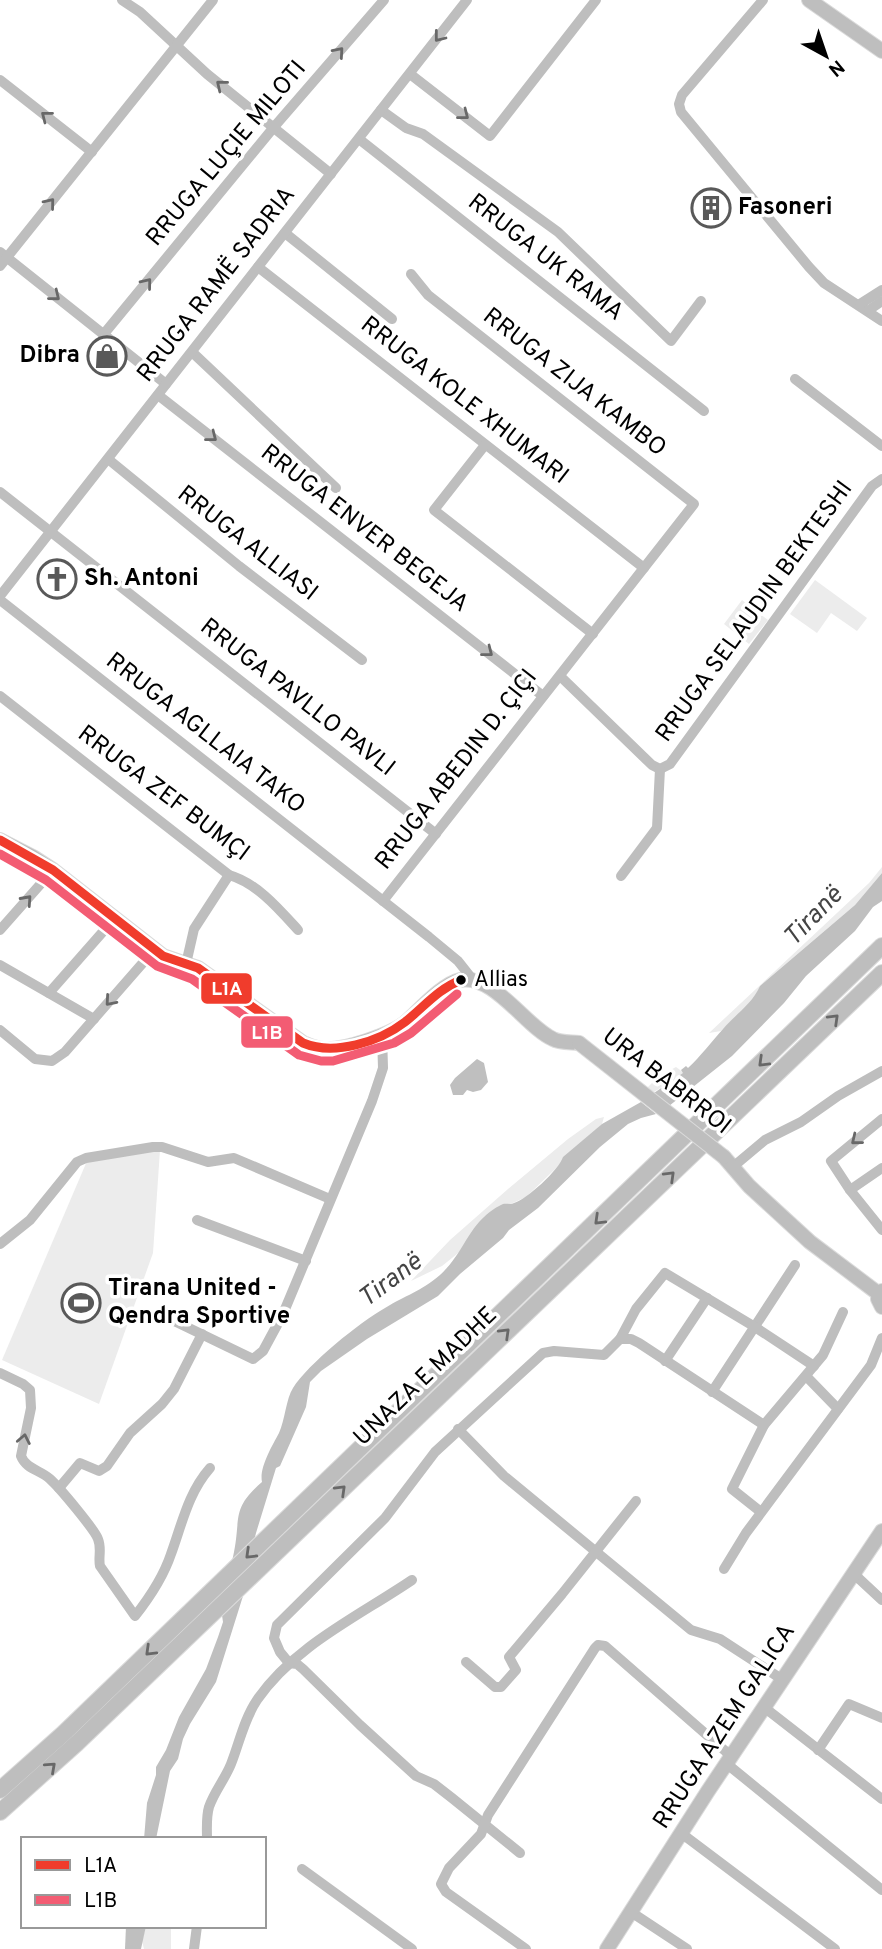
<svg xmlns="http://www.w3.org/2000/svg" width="882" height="1949" font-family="Overpass,sans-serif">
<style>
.green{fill:#ececec}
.water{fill:#bfbfbf}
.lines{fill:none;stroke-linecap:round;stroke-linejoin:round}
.major-casing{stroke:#dbdbdb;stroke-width:16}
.highway-casing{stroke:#dbdbdb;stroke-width:18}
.minor{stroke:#bebebe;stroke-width:10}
.major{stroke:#bebebe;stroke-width:14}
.highway{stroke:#bebebe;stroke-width:16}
.major-bridge-casing{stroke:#dbdbdb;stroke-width:16;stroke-linecap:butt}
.major-bridge{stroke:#bebebe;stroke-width:14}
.bus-1-casing{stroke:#fff;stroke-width:14}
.bus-2-casing{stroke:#fff;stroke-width:14}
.bus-1{stroke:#f03c2c;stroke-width:9}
.bus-2{stroke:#f35c73;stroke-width:9}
.oneway{stroke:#686868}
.bus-dot{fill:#000;stroke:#fff;stroke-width:2.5}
.labels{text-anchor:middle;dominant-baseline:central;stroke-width:7;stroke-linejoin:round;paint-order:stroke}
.bus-label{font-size:22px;fill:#000;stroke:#fff;text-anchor:start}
.street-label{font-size:24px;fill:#000;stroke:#fff}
.poi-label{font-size:24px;font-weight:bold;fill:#000;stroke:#fff;text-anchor:start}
.water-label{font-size:26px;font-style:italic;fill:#444;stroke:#fff}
.line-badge{stroke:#fff;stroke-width:2.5}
.badge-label{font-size:19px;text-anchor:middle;font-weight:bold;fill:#fff}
</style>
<rect width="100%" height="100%" fill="#fff"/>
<g class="green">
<polygon points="815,580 867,618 857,631 831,613 817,633 790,614"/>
<polygon points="742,600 768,620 749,644 724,624"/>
<polygon points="882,867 882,873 855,905 760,986 754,999 721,1031 709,1033 869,883"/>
<polygon points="676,1067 684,1073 654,1092 647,1088 658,1077"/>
<polygon points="604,1117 602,1124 526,1197 485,1216 462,1250 442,1266 411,1281 450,1240 508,1189 568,1139 596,1119"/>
<polygon points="160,1150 153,1253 99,1404 2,1360 87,1161"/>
<polygon points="146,1926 171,1926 171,1949 144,1949 142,1941"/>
</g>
<g class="water">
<path d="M882 873V901L873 907 855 931 806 976 784 1003 732 1056 669 1106 654 1093 683 1073 681 1070 686 1066 688 1068C701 1056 711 1042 723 1029 736 1014 752 1004 760 986L855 905Z"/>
<polygon points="477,1059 484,1063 488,1082 481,1090 473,1092 467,1090 463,1095 453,1095 450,1085 455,1078"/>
<path d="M641 1102 656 1114 641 1118 628 1124 600 1147 538 1208 509 1230 503 1238 460 1274 438 1296 367 1339 321 1371 310 1382 306 1407 280 1466 276 1468 256 1533 241 1595 243 1596 216 1682 190 1724 183 1739 178 1759 170 1771 156 1839H144L147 1803 156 1775V1767L166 1750 179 1717 206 1669 218 1637 223 1622 219 1595 212 1593 220 1589C225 1578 232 1565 234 1552 241 1517 231 1509 262 1482 259 1468 272 1446 279 1433 285 1420 286 1399 293 1388 308 1364 360 1322 385 1308 406 1295 420 1292 440 1275 461 1256 467 1232 485 1216 489 1212 498 1206 503 1204 507 1203 510 1205 514 1203 527 1199 559 1170 563 1157L602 1124Z"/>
<polygon points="126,1926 146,1926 141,1949 125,1949"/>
</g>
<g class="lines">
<g class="major-casing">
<g id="major">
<polyline points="809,0 882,51"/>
<path d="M0 840 33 857 53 870 163 956 198 968 303 1043C310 1046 316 1049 324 1049 342 1051 390 1035 405 1023 419 1011 442 984 460 980 493 973 526 1027 553 1039 560 1043 572 1042 579 1043"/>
<polyline points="724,1157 749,1186 810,1242 879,1294"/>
<polyline points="882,1291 878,1299 882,1307"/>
<polyline points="607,1949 708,1791 882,1531"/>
</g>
</g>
<g class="highway-casing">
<g id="highway">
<polyline points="0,1790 63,1734 882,946"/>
<polyline points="0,1812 77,1743 882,973"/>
</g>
</g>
<g class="minor">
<polyline points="122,0 140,12 207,74 331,174"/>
<polyline points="763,0 682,95 679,104 681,112 809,267 824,283 882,321"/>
<polyline points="410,74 490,136 596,0"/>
<polyline points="0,80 92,152"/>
<polyline points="381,110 406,128 423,134 558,232 671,341 701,301"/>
<polyline points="359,139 704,411"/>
<polyline points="285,233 392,319"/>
<polyline points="0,252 166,384"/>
<polyline points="0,266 213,0"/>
<polyline points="258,267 644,568"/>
<polyline points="860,304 882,290"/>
<polyline points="869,310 882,301"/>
<polyline points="103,335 274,127 384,0"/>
<polyline points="192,352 336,488"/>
<polyline points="795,379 882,446"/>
<polyline points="158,395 543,696"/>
<polyline points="485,445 434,510 593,634"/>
<polyline points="108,459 239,566 362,660"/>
<polyline points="0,492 436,834"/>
<polyline points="0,596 467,0"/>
<polyline points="0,600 429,937 458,961 473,980"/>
<polyline points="560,676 652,765 660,769"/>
<path d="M0 696 229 875C257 883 279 909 298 930"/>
<polyline points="660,769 670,764 872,486 882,479"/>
<polyline points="621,876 657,828 660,769"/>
<polyline points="383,901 694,504 428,295 411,274"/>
<polyline points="0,930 53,870"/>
<polyline points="186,964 194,929 229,875"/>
<polyline points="0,965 94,1019"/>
<polyline points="49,993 115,918"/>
<polyline points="0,1030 35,1059 52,1061 65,1052 155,949"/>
<polyline points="882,1119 831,1161 850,1190 882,1230"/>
<polyline points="734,1166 765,1140 801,1122 838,1096 882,1071"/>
<polyline points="850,1190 882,1168"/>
<polyline points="197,1220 306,1261"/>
<polyline points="0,1244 30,1220 77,1162 86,1158 153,1147 162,1147 208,1162 234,1158 330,1199"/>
<polyline points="166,1317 253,1359 263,1351 283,1314 372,1101 383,1068 382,1035"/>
<polyline points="620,1339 631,1339 639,1343 764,1425"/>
<polyline points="665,1361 707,1298"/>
<path d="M0 1373 23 1384 30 1390 31 1408 21 1456C26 1469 40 1470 50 1479 59 1487 95 1530 98 1539 102 1549 98 1557 100 1566L135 1616C150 1597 163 1578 171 1554 182 1524 188 1493 210 1468"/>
<polyline points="806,1376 838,1409"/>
<polyline points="712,1392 795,1265"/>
<polyline points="458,1429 504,1476 691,1630 720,1639 783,1680"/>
<polyline points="59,1488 80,1463 99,1471 107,1466 130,1433 162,1404 174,1389 202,1334"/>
<polyline points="761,1512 732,1489 764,1425 823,1355 843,1312"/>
<polyline points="724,1569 746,1533 871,1365 882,1338"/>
<polyline points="854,1574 882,1600"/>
<polyline points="466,1662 495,1687 501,1687 516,1670 509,1657 562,1594 636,1501"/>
<polyline points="289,1663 280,1652 274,1638 277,1625 385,1518 435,1452 543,1353 554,1351 604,1355 620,1339 636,1309 665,1273 755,1327 814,1366"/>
<polyline points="289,1663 297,1664 303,1669 360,1725 416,1776 434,1784 452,1798 520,1853"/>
<polyline points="765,1708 882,1799"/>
<polyline points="818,1750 849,1704 882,1718"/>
<polyline points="727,1764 882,1890"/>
<polyline points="681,1833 835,1949"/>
<path d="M207 1839C207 1828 206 1817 209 1807 214 1792 225 1779 231 1764 239 1744 244 1719 257 1700 294 1646 359 1616 412 1580"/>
<polyline points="302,1869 412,1949"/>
<polyline points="631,1912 687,1949"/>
<polyline points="194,1949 197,1926"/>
<polyline points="526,1949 446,1892 441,1884 449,1868 481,1834 488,1815 595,1648 598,1645 605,1646 731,1756"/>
</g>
<use href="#major" class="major"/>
<use href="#highway" class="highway"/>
<g class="major-bridge-casing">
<polyline id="major-bridge" points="579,1043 724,1157"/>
</g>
<use href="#major-bridge" class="major-bridge"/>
<g class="bus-1-casing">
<path id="bus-1" d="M0 840 53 870 163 956 198 968 303 1043C334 1056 379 1042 405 1022 424 1007 438 989 461 980"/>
</g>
<g class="bus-2-casing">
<polyline id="bus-2" points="0,854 46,880 157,966 192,979 299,1055 321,1061 333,1061 394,1043 411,1033 457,994"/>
</g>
<use href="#bus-1" class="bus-1"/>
<use href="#bus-2" class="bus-2"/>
</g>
<defs><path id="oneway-chevron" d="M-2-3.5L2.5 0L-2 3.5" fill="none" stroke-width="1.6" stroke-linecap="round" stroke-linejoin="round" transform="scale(1.75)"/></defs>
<g class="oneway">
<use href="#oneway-chevron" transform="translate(439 37) rotate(128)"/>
<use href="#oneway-chevron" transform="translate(339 52) rotate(-49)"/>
<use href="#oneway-chevron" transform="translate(221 85) rotate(-141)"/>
<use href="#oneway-chevron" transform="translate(464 115) rotate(38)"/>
<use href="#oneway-chevron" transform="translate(46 116) rotate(-142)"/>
<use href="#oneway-chevron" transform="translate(50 203) rotate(-51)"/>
<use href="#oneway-chevron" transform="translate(147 283) rotate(-51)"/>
<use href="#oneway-chevron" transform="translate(55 296) rotate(39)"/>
<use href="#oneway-chevron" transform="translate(212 437) rotate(38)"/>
<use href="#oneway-chevron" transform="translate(488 652) rotate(38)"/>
<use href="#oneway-chevron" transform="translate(27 900) rotate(-48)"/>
<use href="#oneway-chevron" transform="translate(110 1001) rotate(131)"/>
<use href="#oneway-chevron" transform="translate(834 1019) rotate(-44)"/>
<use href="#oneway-chevron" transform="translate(763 1062) rotate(136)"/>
<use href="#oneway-chevron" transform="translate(856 1140) rotate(141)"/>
<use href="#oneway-chevron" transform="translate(670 1176) rotate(-44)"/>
<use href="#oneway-chevron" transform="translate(599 1220) rotate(136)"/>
<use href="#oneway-chevron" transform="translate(505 1333) rotate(-44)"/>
<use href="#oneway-chevron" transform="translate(24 1439) rotate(-79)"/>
<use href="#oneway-chevron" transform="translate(341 1490) rotate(-44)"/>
<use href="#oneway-chevron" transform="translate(250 1554) rotate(136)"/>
<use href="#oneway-chevron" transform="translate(150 1651) rotate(136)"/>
<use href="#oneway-chevron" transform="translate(51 1767) rotate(-42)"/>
</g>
<defs>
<g id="building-ring" transform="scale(2.0125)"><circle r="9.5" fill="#fff" stroke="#595959" stroke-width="1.5"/><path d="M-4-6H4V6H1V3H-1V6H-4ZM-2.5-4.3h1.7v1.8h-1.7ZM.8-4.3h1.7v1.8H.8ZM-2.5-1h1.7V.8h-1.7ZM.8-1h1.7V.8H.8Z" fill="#595959"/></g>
<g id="shop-ring" transform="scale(2.0125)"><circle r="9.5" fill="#fff" stroke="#595959" stroke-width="1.5"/><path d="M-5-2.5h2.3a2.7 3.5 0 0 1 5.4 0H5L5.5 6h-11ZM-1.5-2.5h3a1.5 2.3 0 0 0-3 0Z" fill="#595959"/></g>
<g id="church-ring" transform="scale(2.0125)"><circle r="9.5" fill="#fff" stroke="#595959" stroke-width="1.5"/><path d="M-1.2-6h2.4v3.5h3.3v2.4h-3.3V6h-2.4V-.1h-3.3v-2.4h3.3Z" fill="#595959"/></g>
<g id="stadium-ring" transform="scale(2.0125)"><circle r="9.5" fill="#fff" stroke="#595959" stroke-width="1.5"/><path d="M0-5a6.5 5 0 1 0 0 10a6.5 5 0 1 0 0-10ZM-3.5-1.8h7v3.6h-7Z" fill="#595959"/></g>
</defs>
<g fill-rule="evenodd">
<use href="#building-ring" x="711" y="208"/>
<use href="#shop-ring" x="107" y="356"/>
<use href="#church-ring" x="57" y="579"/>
<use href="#stadium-ring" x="81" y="1303"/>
</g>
<circle class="bus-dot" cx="461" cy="980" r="6"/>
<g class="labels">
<g class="bus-label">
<text x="474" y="980">Allias</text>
</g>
<g class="street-label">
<text transform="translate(227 154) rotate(-50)">RRUGA LUÇIE MILOTI</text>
<text transform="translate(545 258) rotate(38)">RRUGA UK RAMA</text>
<text transform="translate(217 285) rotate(-52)">RRUGA RAMË SADRIA</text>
<text transform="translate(574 383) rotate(38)">RRUGA ZIJA KAMBO</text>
<text transform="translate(464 401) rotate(38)">RRUGA KOLE XHUMARI</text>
<text transform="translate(364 529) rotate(38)">RRUGA ENVER BEGEJA</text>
<text transform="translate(247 544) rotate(38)">RRUGA ALLIASI</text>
<text transform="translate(755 612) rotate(-54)">RRUGA SELAUDIN BEKTESHI</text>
<text transform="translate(297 698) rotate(38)">RRUGA PAVLLO PAVLI</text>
<text transform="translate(205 734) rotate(38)">RRUGA AGLLAIA TAKO</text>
<text transform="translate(457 770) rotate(-52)">RRUGA ABEDIN D. ÇIÇI</text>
<text transform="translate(163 794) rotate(37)">RRUGA ZEF BUMÇI</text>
<text transform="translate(666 1082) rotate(38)">URA BABRROI</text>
<text transform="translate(426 1377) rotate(-44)">UNAZA E MADHE</text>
<text transform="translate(725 1727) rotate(-57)">RRUGA AZEM GALICA</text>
</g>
<g class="poi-label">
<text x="738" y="208">Fasoneri</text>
<text x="80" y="356" text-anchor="end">Dibra</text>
<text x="84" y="579">Sh. Antoni</text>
<text x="108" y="1289">Tirana United -<tspan x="108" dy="28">Qendra Sportive</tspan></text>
</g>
<g class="water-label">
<text transform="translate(814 917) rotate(-46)">Tiranë</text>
<text transform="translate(391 1281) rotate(-37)">Tiranë</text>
</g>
</g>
<g class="line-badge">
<rect x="200" y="972" width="53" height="33" rx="7" fill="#f03c2c"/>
<rect x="240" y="1015" width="54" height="34" rx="7" fill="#f35c73"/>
</g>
<g class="badge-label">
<text x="227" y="995">L1A</text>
<text x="267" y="1039">L1B</text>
</g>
<rect x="21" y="1837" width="245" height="91" fill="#ffffff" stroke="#999999" stroke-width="2"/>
<rect x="35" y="1860" width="35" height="10" fill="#f03c2c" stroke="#999999" stroke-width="2"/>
<text x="84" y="1872" font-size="21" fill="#000000">L1A</text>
<rect x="35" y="1895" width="35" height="10" fill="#f35c73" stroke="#999999" stroke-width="2"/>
<text x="84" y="1907" font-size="21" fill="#000000">L1B</text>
<g transform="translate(826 56) rotate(140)" stroke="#ffffff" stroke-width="5" paint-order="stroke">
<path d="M0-5L12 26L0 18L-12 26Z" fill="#000000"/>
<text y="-10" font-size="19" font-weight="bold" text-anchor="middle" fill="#000000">N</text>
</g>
</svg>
